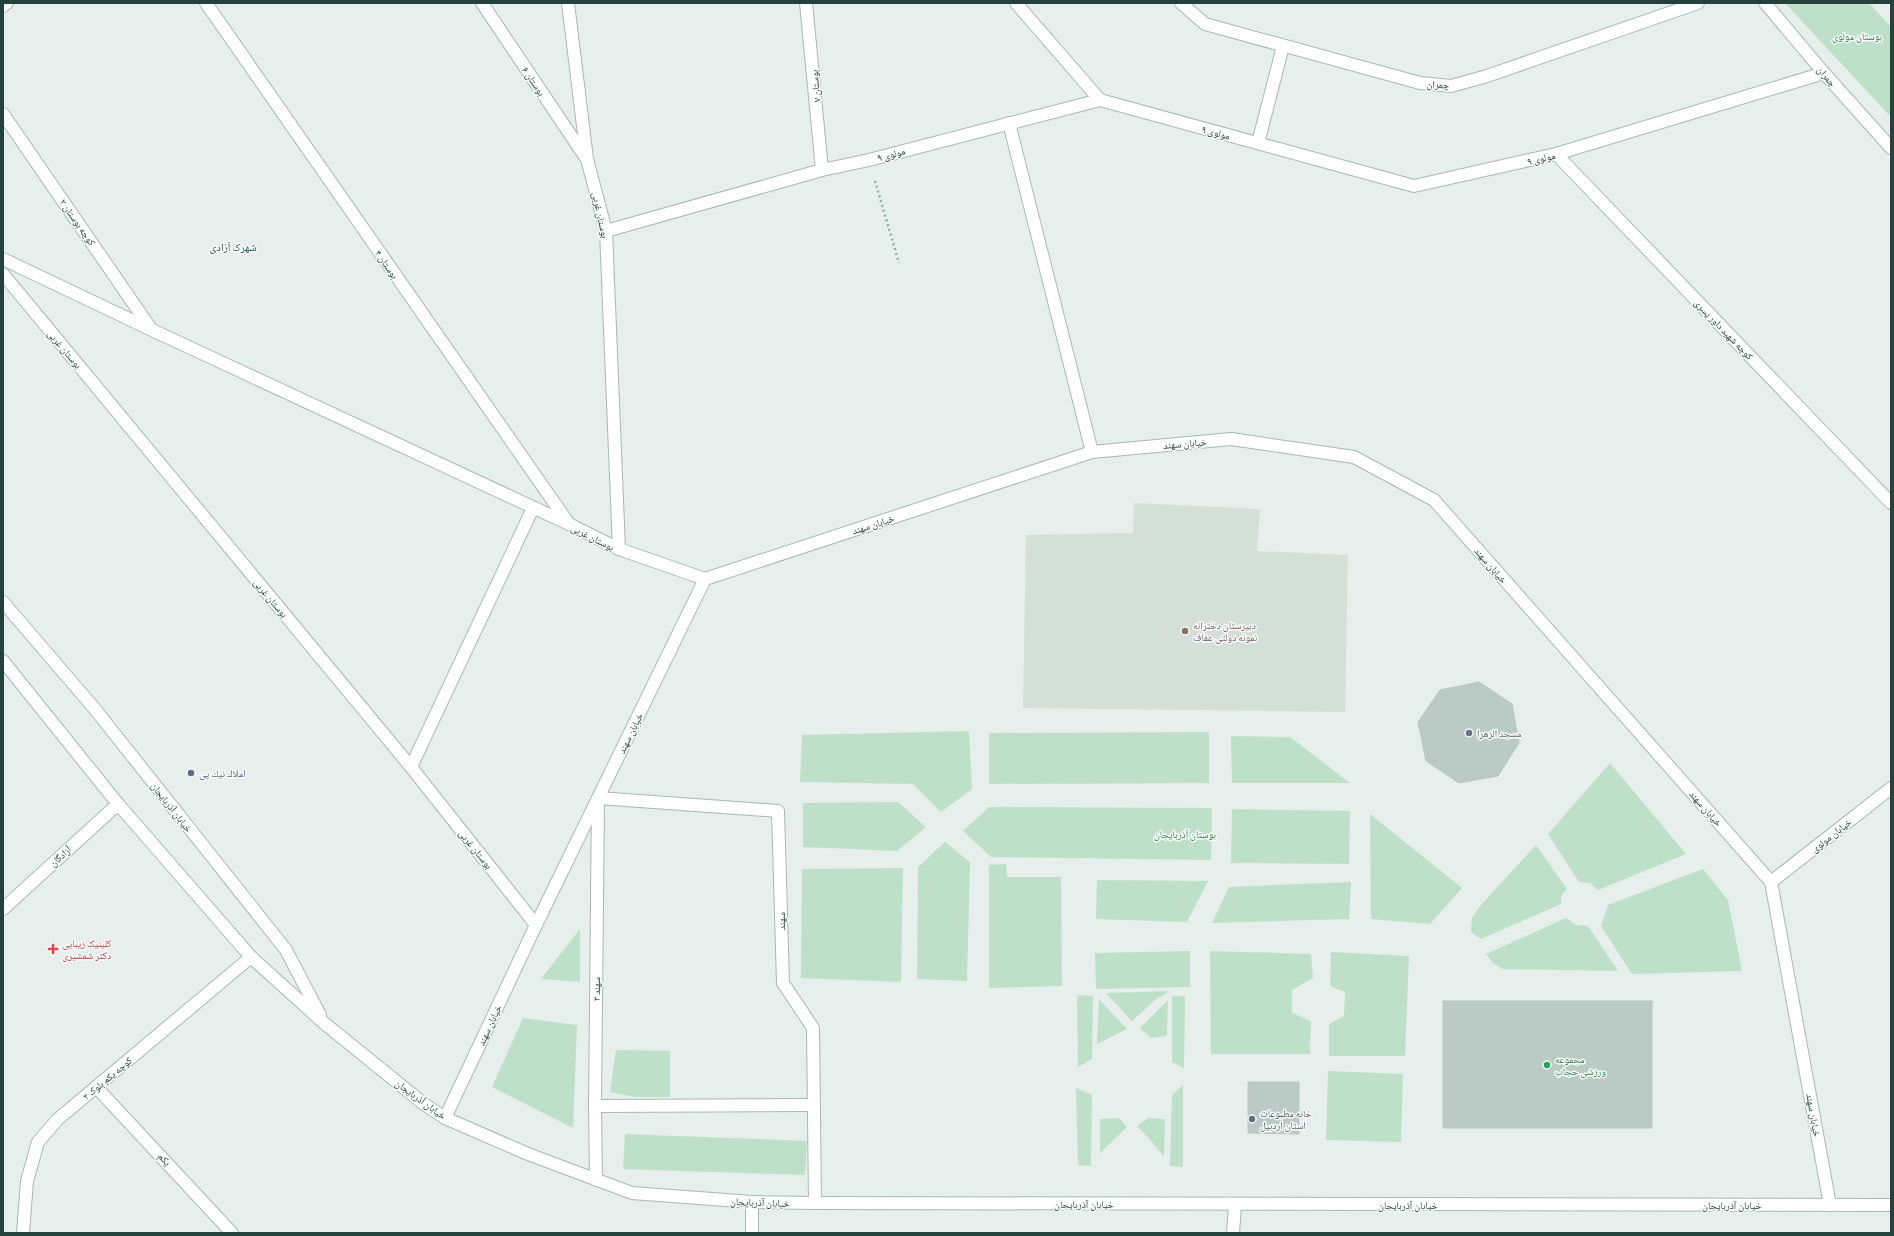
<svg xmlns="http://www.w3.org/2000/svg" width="1894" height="1236" font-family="Barlow,'Noto Naskh Arabic',sans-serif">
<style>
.built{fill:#d4dfda}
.green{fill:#bfe0c8}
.building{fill:#bbcac4;stroke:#b8c9c2}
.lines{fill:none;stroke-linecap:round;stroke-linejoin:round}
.minor-casing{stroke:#a8b8b2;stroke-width:14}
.path{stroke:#86b3a5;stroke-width:2.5;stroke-dasharray:2 3;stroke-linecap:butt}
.minor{stroke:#fff;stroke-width:12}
.education-dot{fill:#8d6e63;stroke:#f7fbf9;stroke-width:1.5}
.worship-dot{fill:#6b7280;stroke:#f7fbf9;stroke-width:1.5}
.service-dot{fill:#5c6f8a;stroke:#f7fbf9;stroke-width:1.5}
.health-dot{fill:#e0444e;stroke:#f7fbf9;stroke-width:1.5}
.leisure-dot{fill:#2e9e5b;stroke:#f7fbf9;stroke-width:1.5}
.labels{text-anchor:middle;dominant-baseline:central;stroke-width:3;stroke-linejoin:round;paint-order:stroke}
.park-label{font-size:10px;fill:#2d7a4b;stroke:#f7fbf9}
.street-label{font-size:10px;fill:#24423a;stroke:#f7fbf9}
.education-label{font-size:10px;fill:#785e54;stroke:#f7fbf9;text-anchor:start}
.worship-label{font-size:10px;fill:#5b616d;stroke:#f7fbf9;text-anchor:start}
.service-label{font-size:10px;fill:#4e5e75;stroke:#f7fbf9;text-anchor:start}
.health-label{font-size:10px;fill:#be3a42;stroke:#f7fbf9;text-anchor:start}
.leisure-label{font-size:10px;fill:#27864d;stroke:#f7fbf9;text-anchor:start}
.neighbourhood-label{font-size:11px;fill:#1f5548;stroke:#f7fbf9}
</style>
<rect width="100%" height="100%" fill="#e6efeb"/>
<polygon class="built" points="1134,503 1260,509 1257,551 1348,555 1345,712 1023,708 1026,535 1133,533"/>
<g class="green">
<polygon points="1785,3 1869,3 1891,27 1891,117"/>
<polygon points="969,731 972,789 941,812 913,784 800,782 802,735"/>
<polygon points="1209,732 1209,783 989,784 989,733"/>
<polygon points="1231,736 1290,737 1350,783 1232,783"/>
<polygon points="1610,763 1686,854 1598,890 1590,883 1579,882 1548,834"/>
<polygon points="898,802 926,827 897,851 803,847 803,803"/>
<polygon points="989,807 1212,808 1211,860 991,857 963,831"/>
<polygon points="1232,809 1350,811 1349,864 1231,863"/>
<polygon points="1370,814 1462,888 1430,924 1371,919"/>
<polygon points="945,842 970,862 967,981 917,979 918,867"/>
<polygon points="1536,845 1567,889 1561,896 1561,904 1481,939 1471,932 1472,918 1480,906"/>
<polygon points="1006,864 1007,877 1061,877 1062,986 989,988 989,865"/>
<polygon points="903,868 901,982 801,978 802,869"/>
<polygon points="1703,869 1728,900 1742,971 1632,974 1601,926 1608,905"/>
<polygon points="1097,880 1208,881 1187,922 1096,919"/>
<polygon points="1351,882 1349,919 1212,923 1229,887"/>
<polygon points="1566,918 1576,925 1588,926 1618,971 1503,969 1493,963 1486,954"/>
<polygon points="580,929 580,982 541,979"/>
<polygon points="1190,951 1190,987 1096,989 1095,953"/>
<polygon points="1210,951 1311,954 1313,978 1292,990 1292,1013 1311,1021 1310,1054 1211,1054"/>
<polygon points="1331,952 1409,956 1405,1056 1329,1056 1329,1024 1344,1016 1345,992 1330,986"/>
<polygon points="1170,991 1155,1000 1132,1021 1106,993"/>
<polygon points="1077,995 1093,996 1092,1059 1078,1067"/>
<polygon points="1172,996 1185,996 1184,1068 1172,1062"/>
<polygon points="1099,999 1127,1029 1097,1044"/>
<polygon points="1168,1000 1167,1036 1151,1038 1140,1028"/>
<polygon points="523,1018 577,1025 573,1128 492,1087"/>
<polygon points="616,1050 670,1051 670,1097 635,1097 610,1092"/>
<polygon points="1328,1071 1403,1074 1401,1142 1326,1140"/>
<polygon points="1183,1085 1183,1167 1170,1166 1172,1095"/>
<polygon points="1076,1088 1092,1095 1091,1166 1078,1165"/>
<polygon points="1119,1118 1127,1127 1100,1153 1100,1119"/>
<polygon points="1148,1118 1165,1119 1164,1157 1148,1137 1137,1126"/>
<polygon points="625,1134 807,1141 805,1175 623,1169"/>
</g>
<g class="building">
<polygon points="1479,682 1512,704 1519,743 1498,776 1459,783 1426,761 1418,722 1440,690"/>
<rect x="1443" y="1001" width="209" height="127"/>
<polygon points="1248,1082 1299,1082 1299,1134 1248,1133"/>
</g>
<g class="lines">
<g class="minor-casing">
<g id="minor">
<polyline points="206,3 569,524"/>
<polyline points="482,3 586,158"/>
<polyline points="568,3 587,159 606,231 619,549"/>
<polyline points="806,3 822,170"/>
<polyline points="1016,3 1100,100"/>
<polyline points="1181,3 1205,24 1420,83 1451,86 1487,76 1698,3"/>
<polyline points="1765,3 1824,73 1891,148"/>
<polyline points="3,6 7,3"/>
<polyline points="3,114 151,329"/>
<polyline points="1009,123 1092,452"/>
<polyline points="1258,143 1283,46"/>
<polyline points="1556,154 1891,503"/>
<polyline points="606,231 822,170 869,160 1100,100 1414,186 1556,154 1824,73"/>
<polyline points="3,259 152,330 569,524 619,549 705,579"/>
<polyline points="3,274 411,767 536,925"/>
<polyline points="3,602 94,708 286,950 320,1015"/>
<polyline points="3,661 118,804 251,957 324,1023 424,1104 445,1118 528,1154 632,1193 752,1202 815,1203 1891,1205"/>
<polyline points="411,767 533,508"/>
<polyline points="1771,882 1891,788"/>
<polyline points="3,909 118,804"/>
<polyline points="96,1087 232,1233"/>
<polyline points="595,1106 813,1105"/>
<polyline points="445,1118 536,925 705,579 1092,452 1231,439 1354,457 1434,500 1771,882 1830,1205"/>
<polyline points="596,1180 595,1106 598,798 778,811 783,983 813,1028 815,1203"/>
<polyline points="23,1233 27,1181 38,1142 58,1119 251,957"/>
<polyline points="752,1233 752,1202"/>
<polyline points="1233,1233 1235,1205"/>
</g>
</g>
<polyline class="path" points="875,181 899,263"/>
<use href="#minor" class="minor"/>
</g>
<circle class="education-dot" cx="1185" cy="631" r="4"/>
<circle class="worship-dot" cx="1469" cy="733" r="4"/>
<g class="service-dot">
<circle cx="191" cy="773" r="4"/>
<circle cx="1252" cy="1119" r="4"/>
</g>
<path class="health-dot" d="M51 943h4v4h4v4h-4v4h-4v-4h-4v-4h4z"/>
<circle class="leisure-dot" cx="1547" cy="1065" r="4"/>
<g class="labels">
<g class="park-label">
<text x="1857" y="36">بوستان مولوی</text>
<text x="1185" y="834">بوستان آذربایجان</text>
</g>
<g class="street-label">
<text transform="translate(1827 76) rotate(49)">چمران</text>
<text transform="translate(534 81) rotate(56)">بوستان ۶</text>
<text transform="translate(1438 84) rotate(3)">چمران</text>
<text transform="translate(815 86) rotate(-95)">بوستان ۷</text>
<text transform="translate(1216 132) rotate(15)">مولوی ۹</text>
<text transform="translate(891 154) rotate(-15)">مولوی ۹</text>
<text transform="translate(1541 158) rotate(-13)">مولوی ۹</text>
<text transform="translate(601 215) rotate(78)">بوستان غربی</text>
<text transform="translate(78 222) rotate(55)">کوچه بوستان ۲</text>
<text transform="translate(387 264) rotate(55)">بوستان ۴</text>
<text transform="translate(1724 329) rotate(46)">کوچه شهید داور یسری</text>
<text transform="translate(65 349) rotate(50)">بوستان غربی</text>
<text transform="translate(1185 443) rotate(-5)">خیابان سهند</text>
<text transform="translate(873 524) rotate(-18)">خیابان سهند</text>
<text transform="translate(593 537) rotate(27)">بوستان غربی</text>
<text transform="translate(1491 565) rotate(49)">خیابان سهند</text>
<text transform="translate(271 598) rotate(50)">بوستان غربی</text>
<text transform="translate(630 733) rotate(-64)">خیابان سهند</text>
<text transform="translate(172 807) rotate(52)">خیابان آذربایجان</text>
<text transform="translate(1706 808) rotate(49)">خیابان سهند</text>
<text transform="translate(1831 835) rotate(-38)">خیابان مولوی</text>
<text transform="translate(476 849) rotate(51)">بوستان غربی</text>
<text transform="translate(60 856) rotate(-42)">آزادگان</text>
<text transform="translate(781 921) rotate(-92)">سهند</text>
<text transform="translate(596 989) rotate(-89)">سهند ۲</text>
<text transform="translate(489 1025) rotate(-65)">خیابان سهند</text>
<text transform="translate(107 1078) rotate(-40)">کوچه یکم بلوک ۲</text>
<text transform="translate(421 1099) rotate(36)">خیابان آذربایجان</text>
<text transform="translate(1814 1115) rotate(80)">خیابان سهند</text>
<text transform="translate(165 1159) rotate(47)">یکم</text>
<text transform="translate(760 1202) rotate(2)">خیابان آذربایجان</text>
<text x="1084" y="1204">خیابان آذربایجان</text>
<text x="1408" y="1205">خیابان آذربایجان</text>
<text x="1732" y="1205">خیابان آذربایجان</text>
</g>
<g class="education-label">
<text x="1193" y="625">دبیرستان دخترانه<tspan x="1193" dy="12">نمونه دولتی عفاف</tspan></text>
</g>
<g class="worship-label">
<text x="1477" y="733">مسجد الزهرا</text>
</g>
<g class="service-label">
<text x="199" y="773">املاك نيك پى</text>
<text x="1260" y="1113">خانه مطبوعات<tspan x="1260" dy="12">استان اردبیل</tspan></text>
</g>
<g class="health-label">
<text x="62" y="943">کلینیک زیبایی<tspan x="62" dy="12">دکتر شمشیری</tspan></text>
</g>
<g class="leisure-label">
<text x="1555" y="1059">مجموعه<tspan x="1555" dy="12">ورزشی حجاب</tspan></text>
</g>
<g class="neighbourhood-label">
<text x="233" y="246">شهرک آزادی</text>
</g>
</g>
<rect width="1894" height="1236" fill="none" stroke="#24423a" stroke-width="8"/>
</svg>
